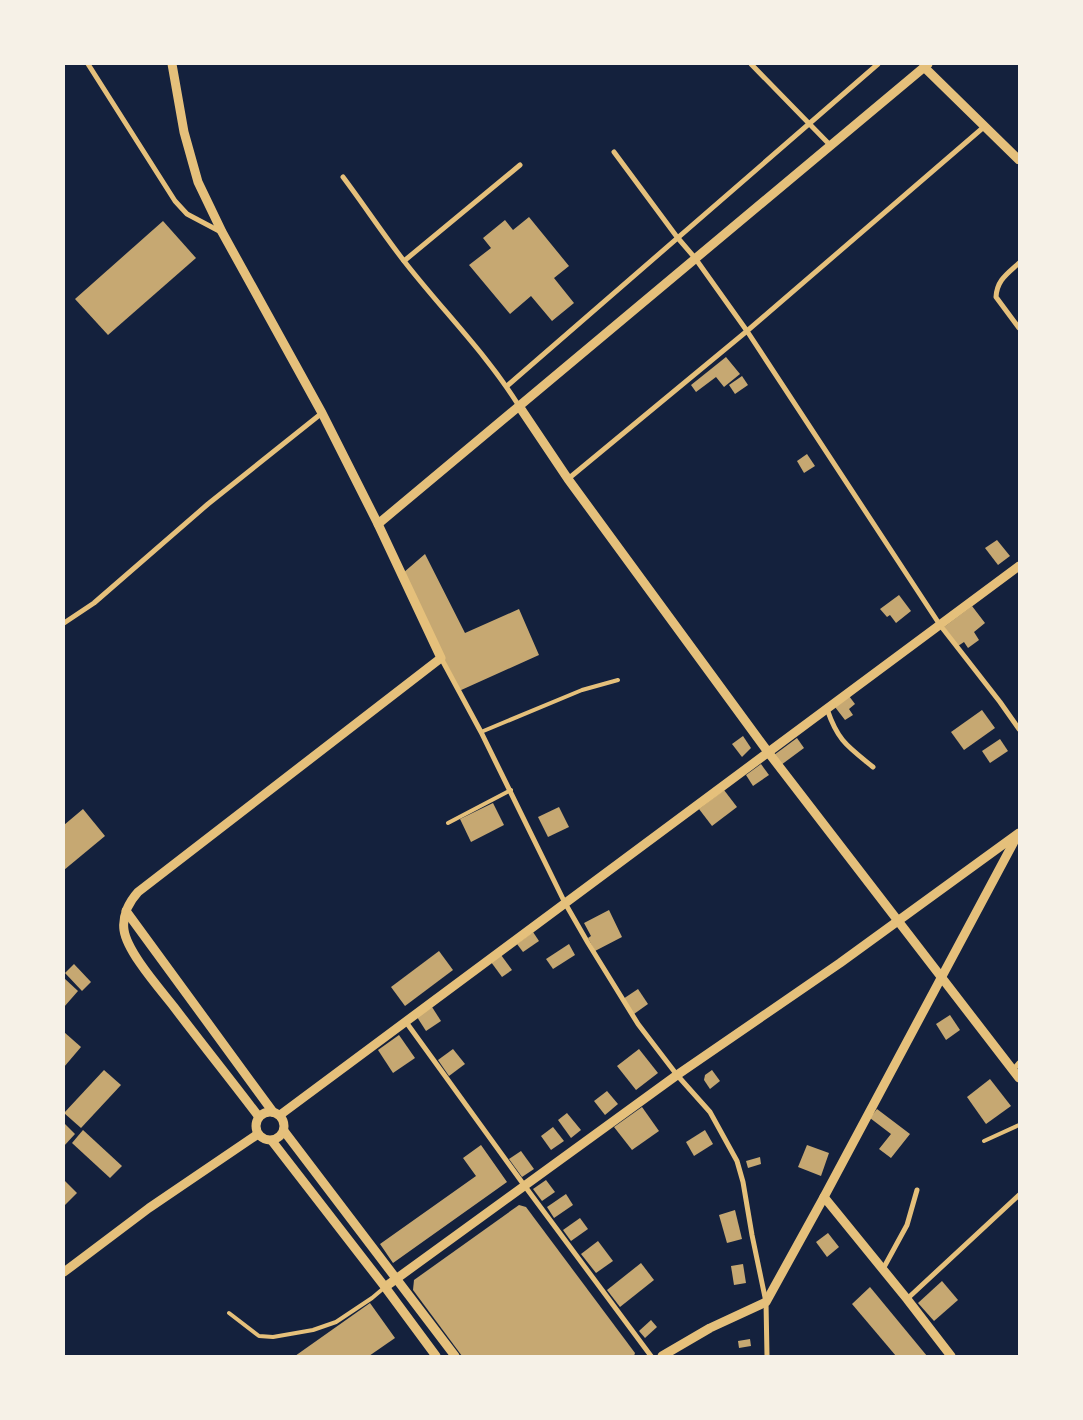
<svg xmlns="http://www.w3.org/2000/svg" width="1083" height="1420" font-family="Mulish,sans-serif">
<style>
.building{fill:#c6a872}
.lines{fill:none;stroke-linecap:round;stroke-linejoin:round}
.service{stroke:#e5c07b;stroke-width:4}
.minor{stroke:#e5c07b;stroke-width:5}
.tertiary{stroke:#e5c07b;stroke-width:9}
</style>
<rect width="100%" height="100%" fill="#14213d"/>
<g class="building">
<polygon points="529,217 569,266 554,278 574,303 552,321 531,296 510,314 469,265 491,248 483,238 505,220 513,230"/>
<polygon points="163,221 196,258 108,335 75,299"/>
<polygon points="726,357 740,374 724,387 716,377 696,392 691,385"/>
<polygon points="742,376 748,385 735,394 729,385"/>
<polygon points="807,454 815,466 804,473 797,461"/>
<polygon points="997,540 1010,556 998,565 985,548"/>
<polygon points="425,554 465,633 519,609 539,655 459,691 403,573"/>
<polygon points="899,595 911,611 896,623 890,615 887,617 880,609"/>
<polygon points="972,606 985,623 974,632 979,640 968,648 964,642 958,646 944,627"/>
<polygon points="849,696 855,704 849,709 853,715 845,720 835,707"/>
<polygon points="982,710 995,728 964,750 951,732"/>
<polygon points="743,736 751,748 742,757 732,744"/>
<polygon points="797,738 804,748 781,765 774,755"/>
<polygon points="1000,739 1008,751 990,763 982,751"/>
<polygon points="761,764 769,775 753,786 746,775"/>
<polygon points="724,790 737,807 712,826 699,809"/>
<polygon points="493,803 504,825 471,842 460,819"/>
<polygon points="559,807 569,827 548,837 538,817"/>
<polygon points="83,809 105,836 64,870 64,825"/>
<polygon points="609,910 622,937 595,951 588,938 591,936 584,923"/>
<polygon points="533,932 539,941 523,952 517,944"/>
<polygon points="569,944 575,955 553,969 546,959"/>
<polygon points="439,951 453,970 405,1006 391,987"/>
<polygon points="501,955 512,970 502,977 491,962"/>
<polygon points="74,964 91,982 82,991 65,973"/>
<polygon points="64,978 78,991 64,1007"/>
<polygon points="638,989 648,1004 634,1014 623,999"/>
<polygon points="432,1007 441,1021 426,1031 417,1017"/>
<polygon points="950,1015 960,1030 946,1040 936,1024"/>
<polygon points="64,1032 81,1047 64,1067"/>
<polygon points="399,1035 415,1058 393,1073 378,1050"/>
<polygon points="453,1049 465,1064 449,1076 438,1060"/>
<polygon points="639,1049 658,1073 636,1090 617,1066"/>
<polygon points="104,1070 121,1085 81,1128 64,1113"/>
<polygon points="712,1070 720,1081 710,1089 704,1080 705,1075"/>
<polygon points="990,1079 1011,1106 986,1124 967,1097"/>
<polygon points="607,1091 618,1104 605,1115 594,1101"/>
<polygon points="642,1107 659,1131 632,1150 614,1127"/>
<polygon points="877,1109 910,1134 891,1158 879,1149 891,1134 870,1118"/>
<polygon points="567,1113 581,1130 571,1138 558,1120"/>
<polygon points="64,1123 75,1134 64,1146"/>
<polygon points="553,1127 564,1141 551,1150 541,1136"/>
<polygon points="83,1130 122,1166 110,1178 72,1143"/>
<polygon points="705,1130 713,1144 694,1156 686,1142"/>
<polygon points="481,1145 507,1182 393,1263 380,1244 476,1176 463,1158"/>
<polygon points="807,1145 829,1153 821,1176 798,1167"/>
<polygon points="521,1151 534,1169 522,1177 509,1159"/>
<polygon points="760,1157 761,1164 748,1168 746,1161"/>
<polygon points="64,1180 77,1193 64,1206"/>
<polygon points="546,1180 555,1192 542,1201 533,1189"/>
<polygon points="566,1194 573,1205 554,1218 547,1207"/>
<polygon points="519,1205 526,1207 635,1353 634,1356 462,1356 413,1290 414,1280"/>
<polygon points="735,1210 742,1239 727,1243 719,1215"/>
<polygon points="580,1218 588,1229 571,1241 563,1230"/>
<polygon points="828,1233 839,1247 827,1257 816,1242"/>
<polygon points="598,1241 613,1261 596,1273 581,1254"/>
<polygon points="641,1263 654,1280 620,1307 607,1290"/>
<polygon points="743,1264 746,1283 734,1285 731,1266"/>
<polygon points="942,1281 958,1300 934,1321 918,1303"/>
<polygon points="870,1287 927,1356 896,1356 852,1304"/>
<polygon points="370,1303 395,1338 369,1356 295,1356"/>
<polygon points="651,1320 657,1327 645,1338 639,1331"/>
<polygon points="750,1339 751,1346 739,1348 738,1341"/>
</g>
<g class="lines">
<g class="service">
<polyline points="481,732 582,690 618,680"/>
<polyline points="448,823 511,790"/>
<polyline points="984,1141 1019,1125"/>
<polyline points="229,1313 259,1336 273,1337 313,1330 336,1322 372,1298 385,1287"/>
</g>
<g class="minor">
<polyline points="88,64 175,201 187,214 221,232"/>
<polyline points="751,64 830,145"/>
<polyline points="614,152 677,237 695,258 747,331 940,625 1000,702 1019,729"/>
<path d="M343 177C364 205 383 234 404 261 442 310 486 353 519 406"/>
<polyline points="404,261 520,165"/>
<path d="M1019 263C1007 274 997 280 996 297L1019 328"/>
<polyline points="507,386 878,64"/>
<polyline points="568,479 747,331 985,126"/>
<polyline points="64,623 94,603 208,504 322,413"/>
<polyline points="441,658 481,732 565,903 588,943 638,1024 677,1075 710,1112 737,1161 743,1182 752,1235 766,1302 767,1356"/>
<path d="M827 709C838 741 847 746 873 767"/>
<polyline points="406,1022 524,1185 651,1356"/>
<polyline points="1013,1070 1019,1063"/>
<polyline points="883,1269 907,1225 917,1190"/>
<polyline points="907,1299 1019,1195"/>
</g>
<g class="tertiary">
<path d="M172 64 184 132 198 182 222 232 322 413 378 524 441 658 138 892C129 902 122 916 124 930 127 952 160 989 174 1007 202 1044 231 1080 259 1117"/>
<polyline points="924,67 1019,160"/>
<polyline points="519,406 568,479 768,752 1019,1078"/>
<polyline points="378,524 928,64"/>
<polyline points="126,911 273,1112"/>
<circle cx="270" cy="1126" r="14"/>
<polyline points="280,1115 1019,566"/>
<polyline points="284,1131 455,1356"/>
<polyline points="272,1141 385,1287 436,1356"/>
<polyline points="824,1197 907,1299 951,1356"/>
<polyline points="64,1272 149,1208 258,1134"/>
<polyline points="385,1287 677,1075 840,963 1019,833"/>
<polyline points="662,1356 710,1328 766,1302 824,1197 1017,836"/>
</g>
</g>
<rect width="1083" height="1420" fill="none" stroke="#f6f1e7" stroke-width="130"/>
</svg>
